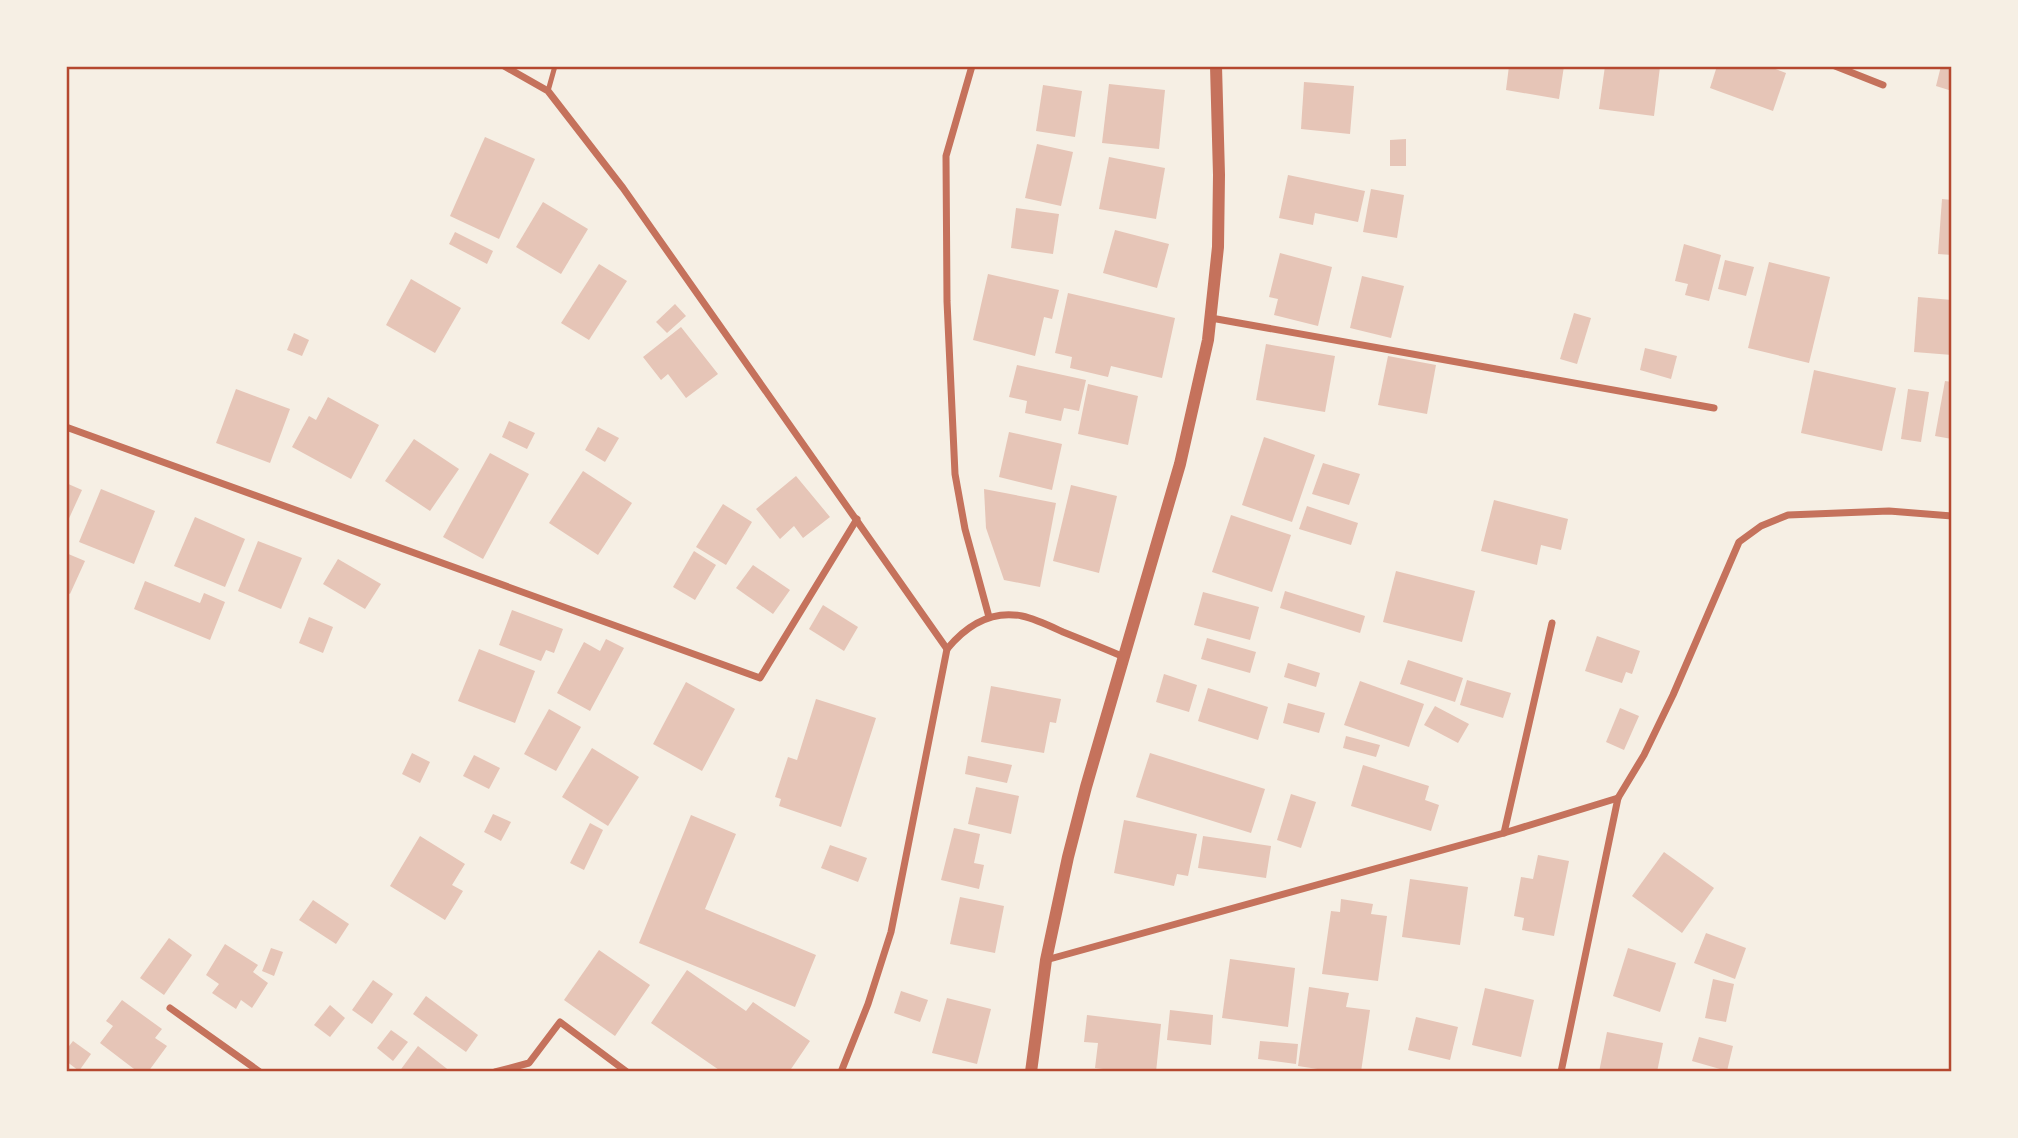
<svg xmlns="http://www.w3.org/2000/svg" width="2018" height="1138" font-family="'Roboto Condensed',sans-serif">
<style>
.building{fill:#e6c5b7}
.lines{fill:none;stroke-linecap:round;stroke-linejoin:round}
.service{stroke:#c5725c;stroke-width:5}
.minor{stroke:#c5725c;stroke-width:7}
.tertiary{stroke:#c5725c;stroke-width:12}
.neatline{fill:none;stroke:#b5482f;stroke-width:2.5}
</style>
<rect width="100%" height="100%" fill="#f6efe4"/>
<g class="building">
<polygon points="1509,66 1564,66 1559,99 1506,90"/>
<polygon points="1605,66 1660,67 1654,116 1599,109"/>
<polygon points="1717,66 1768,66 1786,73 1773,111 1710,88"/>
<polygon points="1941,66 1952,66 1952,91 1936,86"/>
<polygon points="1304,82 1354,86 1350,134 1301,129"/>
<polygon points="1109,84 1165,90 1159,149 1102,143"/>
<polygon points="1043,85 1082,91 1075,137 1036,131"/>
<polygon points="485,137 535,159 499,239 450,216"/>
<polygon points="1406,139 1406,166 1390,166 1390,140"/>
<polygon points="1037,144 1073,152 1061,206 1025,198"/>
<polygon points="1109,157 1165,168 1156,219 1099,209"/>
<polygon points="1288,175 1365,191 1358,222 1315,213 1313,225 1279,218"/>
<polygon points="1371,189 1404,195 1397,238 1363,232"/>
<polygon points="1942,199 1952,200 1952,255 1938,254"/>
<polygon points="543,202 588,229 561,274 516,247"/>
<polygon points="1016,208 1059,214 1053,254 1011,248"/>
<polygon points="1115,230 1169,244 1157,288 1103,273"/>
<polygon points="455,232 493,251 487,264 449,244"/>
<polygon points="1684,244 1721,255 1709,301 1685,295 1688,284 1675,281"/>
<polygon points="1280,253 1332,267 1318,326 1274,315 1278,299 1269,297"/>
<polygon points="1725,260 1754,267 1746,296 1718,289"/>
<polygon points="1769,262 1830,277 1809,363 1748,348"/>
<polygon points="599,264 627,281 589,340 561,323"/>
<polygon points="988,274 1059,290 1052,319 1044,317 1035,356 973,340"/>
<polygon points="1362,276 1404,286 1391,338 1350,328"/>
<polygon points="411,279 461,308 435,353 386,325"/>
<polygon points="1068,293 1175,318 1162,378 1111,366 1108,377 1070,368 1072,357 1055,353"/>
<polygon points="1918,297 1952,300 1952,355 1914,352"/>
<polygon points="675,304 686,316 667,333 656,322"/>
<polygon points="1574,313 1591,318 1577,364 1560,359"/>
<polygon points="681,327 718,374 686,398 668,374 661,380 643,357"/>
<polygon points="294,333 309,340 302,356 287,350"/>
<polygon points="1266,344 1335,356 1325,412 1256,400"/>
<polygon points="1645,348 1677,356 1671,379 1640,370"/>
<polygon points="1388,356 1436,365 1427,414 1378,405"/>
<polygon points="1017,365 1086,380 1079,411 1064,408 1061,421 1025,413 1027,401 1009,397"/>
<polygon points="1814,370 1896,388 1882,451 1801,433"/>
<polygon points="1945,381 1952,382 1952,439 1935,436"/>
<polygon points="1088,384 1138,396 1128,445 1078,434"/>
<polygon points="236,389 290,409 270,463 216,443"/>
<polygon points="1908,389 1929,392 1921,442 1901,439"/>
<polygon points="328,397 379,425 351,479 292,447 309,416 316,420"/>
<polygon points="509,421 535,433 527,449 502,437"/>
<polygon points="598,427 619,438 605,462 585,450"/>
<polygon points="1009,432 1062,444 1052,490 999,477"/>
<polygon points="1264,437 1315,455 1292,522 1242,505"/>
<polygon points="414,439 459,469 430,511 385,481"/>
<polygon points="490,453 529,474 483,559 443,537"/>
<polygon points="1323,463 1360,474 1349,505 1312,494"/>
<polygon points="583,471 632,503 598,555 549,523"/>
<polygon points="796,476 830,517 803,538 794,526 780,539 756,509"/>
<polygon points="66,483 82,490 66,525"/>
<polygon points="1071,485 1117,496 1099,573 1053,561"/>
<polygon points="101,489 155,511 134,564 79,542"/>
<polygon points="984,489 1056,503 1040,587 1004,580 986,528"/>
<polygon points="1494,500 1568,519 1561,550 1541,545 1537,565 1481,551"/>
<polygon points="723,504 752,522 726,565 696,547"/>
<polygon points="1307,506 1358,523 1351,545 1299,529"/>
<polygon points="1231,515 1291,535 1272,592 1212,572"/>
<polygon points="195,517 245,539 225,587 174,566"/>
<polygon points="258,541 302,558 281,609 238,591"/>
<polygon points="694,551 716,565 695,600 673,587"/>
<polygon points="66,553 85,561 70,594 66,592"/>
<polygon points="338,559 381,584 365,609 323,584"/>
<polygon points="753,565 790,590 773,614 736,588"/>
<polygon points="1396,571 1475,591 1462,642 1383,622"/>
<polygon points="145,581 200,603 204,593 225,602 210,640 134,609"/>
<polygon points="1285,591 1365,616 1360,633 1280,608"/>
<polygon points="1203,592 1259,607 1250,640 1194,625"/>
<polygon points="823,605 858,627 844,651 809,629"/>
<polygon points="512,610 563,629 554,653 546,650 541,661 499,645"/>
<polygon points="309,617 333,627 323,653 299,643"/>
<polygon points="1597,636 1640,651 1632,674 1626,672 1622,683 1585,671"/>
<polygon points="1207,638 1256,652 1250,673 1201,659"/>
<polygon points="606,639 624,648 590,711 557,693 584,642 600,651"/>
<polygon points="479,649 535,671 515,723 458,701"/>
<polygon points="1408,660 1463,678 1455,702 1400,684"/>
<polygon points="1288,663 1320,673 1316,687 1284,677"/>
<polygon points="1164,674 1197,685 1189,712 1156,702"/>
<polygon points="1467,680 1511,693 1503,718 1460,705"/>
<polygon points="1360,681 1424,704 1409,747 1344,725"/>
<polygon points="686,682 735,709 702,771 653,744"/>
<polygon points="991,686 1061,699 1056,723 1050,722 1044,753 981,742"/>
<polygon points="1208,688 1268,707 1258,740 1198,721"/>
<polygon points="816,699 876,718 841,827 779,806 781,799 775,797 788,757 797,760"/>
<polygon points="1288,703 1325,713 1319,733 1283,723"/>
<polygon points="1435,706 1469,724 1458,743 1424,725"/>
<polygon points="1620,708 1639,716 1624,750 1606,742"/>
<polygon points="549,709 581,727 556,771 524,754"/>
<polygon points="1346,736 1380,745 1376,757 1343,748"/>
<polygon points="592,748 639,777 608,826 562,797"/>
<polygon points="412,753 430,762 420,783 402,774"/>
<polygon points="1150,753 1265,789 1251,833 1136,797"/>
<polygon points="474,755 500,768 489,789 463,776"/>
<polygon points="968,756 1012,765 1007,783 965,774"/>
<polygon points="1363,765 1429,786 1425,800 1439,805 1431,831 1351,806"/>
<polygon points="976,787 1019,796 1011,834 968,824"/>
<polygon points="1291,794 1316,802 1301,848 1277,840"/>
<polygon points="493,814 511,822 501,841 484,832"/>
<polygon points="691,815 736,834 705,909 816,955 795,1007 639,943"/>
<polygon points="1124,820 1197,834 1188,876 1177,874 1174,886 1114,873"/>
<polygon points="590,823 603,830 584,870 570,863"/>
<polygon points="954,828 980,834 974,863 984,865 979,889 941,880"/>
<polygon points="420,836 465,864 452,885 463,891 445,920 390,886"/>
<polygon points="1203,836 1271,846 1266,878 1198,868"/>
<polygon points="830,845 867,858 858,882 821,868"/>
<polygon points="1664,852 1714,888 1682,933 1632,896"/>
<polygon points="1538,855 1569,861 1554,936 1522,930 1524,918 1514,916 1521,877 1533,879"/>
<polygon points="1410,879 1468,887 1460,945 1402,937"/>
<polygon points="960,897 1004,906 995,953 950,944"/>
<polygon points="1341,899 1373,904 1371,914 1387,916 1378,981 1322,974 1331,911 1340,912"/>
<polygon points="313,900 349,924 336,944 299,920"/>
<polygon points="1706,933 1746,948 1735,979 1694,963"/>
<polygon points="169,938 192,955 164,995 140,978"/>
<polygon points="225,944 258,965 253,972 268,983 252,1008 241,1000 236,1009 212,993 219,984 206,975"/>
<polygon points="271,948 283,952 274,976 262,971"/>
<polygon points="1628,948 1676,963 1660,1012 1613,996"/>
<polygon points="599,950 650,985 615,1036 564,1000"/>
<polygon points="1230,959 1295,968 1288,1027 1222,1018"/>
<polygon points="687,970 746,1011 753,1002 810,1041 789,1072 722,1072 651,1023"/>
<polygon points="1713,979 1734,984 1726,1022 1705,1018"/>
<polygon points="373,980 393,994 372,1024 352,1010"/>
<polygon points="1309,987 1349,993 1346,1007 1370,1010 1361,1072 1337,1072 1298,1066"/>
<polygon points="1485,988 1534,1000 1521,1057 1472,1045"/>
<polygon points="901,991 928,1000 920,1022 894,1013"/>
<polygon points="426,996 478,1035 466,1052 413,1014"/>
<polygon points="947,998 991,1009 977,1064 932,1053"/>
<polygon points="122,1000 162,1029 155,1038 167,1046 148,1072 138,1072 100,1043 113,1026 106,1021"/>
<polygon points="330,1005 345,1018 330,1037 314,1025"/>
<polygon points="1170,1010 1213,1015 1211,1045 1167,1040"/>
<polygon points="1087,1015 1161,1024 1156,1072 1127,1072 1095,1068 1098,1043 1084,1042"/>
<polygon points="1416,1017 1458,1027 1450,1060 1408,1050"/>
<polygon points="391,1030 408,1042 393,1061 377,1048"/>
<polygon points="1607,1032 1663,1043 1657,1072 1599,1072"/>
<polygon points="1699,1037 1733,1046 1727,1071 1692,1061"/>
<polygon points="73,1041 91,1054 79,1071 66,1061 66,1050"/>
<polygon points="1260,1041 1298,1044 1296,1064 1258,1059"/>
<polygon points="418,1046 451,1072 399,1072"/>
</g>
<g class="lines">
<polyline class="service" points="548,91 555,66"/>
<g class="minor">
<polyline points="504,66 548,91 623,188 947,649"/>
<polyline points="972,66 946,156 947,301 955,474 965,529 989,617"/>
<polyline points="1835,66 1883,85"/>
<polyline points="1211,318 1714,408"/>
<polyline points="66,427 760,678 857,519"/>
<polyline points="1504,833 1552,623"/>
<polyline points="1046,960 1504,833 1618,798"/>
<polyline points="170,1008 260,1072"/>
<polyline points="495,1072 529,1063 560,1022 627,1072"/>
<path d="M841 1072 868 1004 891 932 947 649C966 626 991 610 1022 616 1036 619 1050 626 1063 632 1083 640 1103 648 1124 657"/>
<polyline points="1561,1072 1618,798 1644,755 1673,695 1739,542 1761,526 1788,515 1889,511 1952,516"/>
</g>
<polyline class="tertiary" points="1031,1072 1046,960 1068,857 1086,787 1180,464 1208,340 1218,247 1219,175 1216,66"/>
</g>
<rect width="2018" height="1138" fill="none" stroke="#f6efe4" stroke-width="136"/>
<rect x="68" y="68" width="1882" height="1002" class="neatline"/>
</svg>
